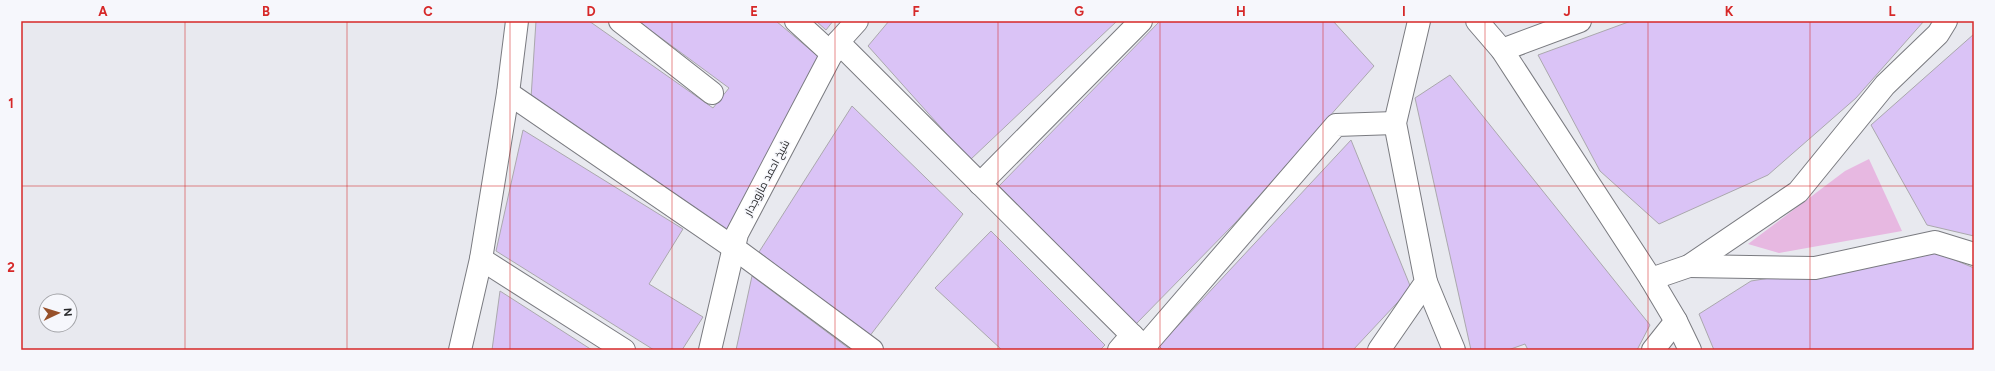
<svg xmlns="http://www.w3.org/2000/svg" width="1995" height="371" font-family="Figtree,Cairo,sans-serif">
<style>
.green{fill:#e7b8e1}
.building{fill:#dac3f6;stroke:#aaa8ad}
.lines{fill:none;stroke-linecap:round;stroke-linejoin:round}
.street-casing{stroke:#7a7b80;stroke-width:24}
.secondary-casing{stroke:#7a7b80;stroke-width:24}
.street{stroke:#fff;stroke-width:22}
.secondary{stroke:#fff;stroke-width:22}
.grid{fill:none;stroke:#d62828;stroke-width:1;stroke-opacity:0.55}
.labels{text-anchor:middle;dominant-baseline:central;stroke-width:3;stroke-linejoin:round;paint-order:stroke}
.street-label{font-size:11px;fill:#292a2c;stroke:#f6f7fc}
.neatline{fill:none;stroke:#d62828;stroke-width:1.5}
.grid-label{font-size:13px;text-anchor:middle;font-weight:bold;fill:#d62828}
</style>
<rect width="100%" height="100%" fill="#e8e9ef"/>
<polygon class="green" points="1869,159 1902,231 1779,253 1748,244 1845,171"/>
<g class="building">
<polygon points="536,21 589,21 713,108 729,88 638,21 776,21 820,58 728,235 531,98"/>
<polygon points="816,21 833,21 826,30"/>
<polygon points="889,21 1117,21 970,160 868,46"/>
<polygon points="1160,21 1333,21 1374,66 1236,222 1136,324 999,186"/>
<polygon points="1631,21 1924,21 1856,98 1768,175 1659,224 1600,171 1538,55"/>
<polygon points="1974,34 1974,236 1927,225 1871,125"/>
<polygon points="1450,75 1650,325 1637,350 1528,350 1525,344 1508,350 1471,350 1415,98"/>
<polygon points="852,106 963,214 869,337 759,252"/>
<polygon points="523,130 683,229 649,284 703,317 682,350 654,350 496,251"/>
<polygon points="1351,140 1411,288 1353,350 1163,350 1159,346"/>
<polygon points="991,231 1105,345 1100,350 1002,350 935,288"/>
<polygon points="1936,252 1974,268 1974,350 1714,350 1699,314 1751,281"/>
<polygon points="752,276 851,350 736,350"/>
<polygon points="500,291 592,350 492,350"/>
</g>
<g class="lines">
<g class="street-casing">
<g id="street">
<polyline points="620,21 712,93"/>
<polyline points="796,21 832,54"/>
<polyline points="838,42 1147,350"/>
<polyline points="1502,50 1580,21"/>
<polyline points="508,93 734,248 872,350"/>
<polyline points="980,184 1141,21"/>
<polyline points="481,259 624,350"/>
<polyline points="1689,266 1815,268 1935,242 1974,254"/>
<polyline points="1651,279 1689,266 1798,192 1885,85 1938,34 1946,21"/>
<polyline points="1426,282 1454,350"/>
<polyline points="1144,347 1336,125 1395,123"/>
<polyline points="460,350 481,259 508,93 517,21"/>
<polyline points="710,350 737,234 838,42 857,21"/>
<polyline points="1119,350 1132,335"/>
<polyline points="1379,350 1426,282 1395,123 1419,21"/>
<polyline points="1653,350 1676,321"/>
</g>
</g>
<g class="secondary-casing">
<polyline id="secondary" points="1477,21 1502,50 1651,279 1676,321 1690,350"/>
</g>
<use href="#street" class="street"/>
<use href="#secondary" class="secondary"/>
</g>
<path class="grid" d="M185 21V350M347 21V350M510 21V350M672 21V350M835 21V350M998 21V350M1160 21V350M1323 21V350M1485 21V350M1648 21V350M1810 21V350M21 186H1974"/>
<g class="labels">
<g class="street-label">
<text transform="translate(767 178) rotate(-62)">شیخ احمد مازوجدار</text>
</g>
</g>
<rect width="1995" height="371" fill="none" stroke="#f6f7fc" stroke-width="44"/>
<g transform="translate(58 313) rotate(86)"><circle r="19" fill="#f6f7fc" stroke="#a4a5a9"/>
<path d="M0-3L7 15L0 10L-7 15Z" fill="#97502a"/>
<text y="-6" font-size="11" font-weight="bold" text-anchor="middle" fill="#292a2c">N</text>
</g>
<rect x="22" y="22" width="1951" height="327" class="neatline"/>
<g class="grid-label">
<text x="103" y="16">A</text>
<text x="266" y="16">B</text>
<text x="428" y="16">C</text>
<text x="591" y="16">D</text>
<text x="754" y="16">E</text>
<text x="916" y="16">F</text>
<text x="1079" y="16">G</text>
<text x="1241" y="16">H</text>
<text x="1404" y="16">I</text>
<text x="1567" y="16">J</text>
<text x="1729" y="16">K</text>
<text x="1892" y="16">L</text>
<text x="11" y="108">1</text>
<text x="11" y="272">2</text>
</g>
</svg>
